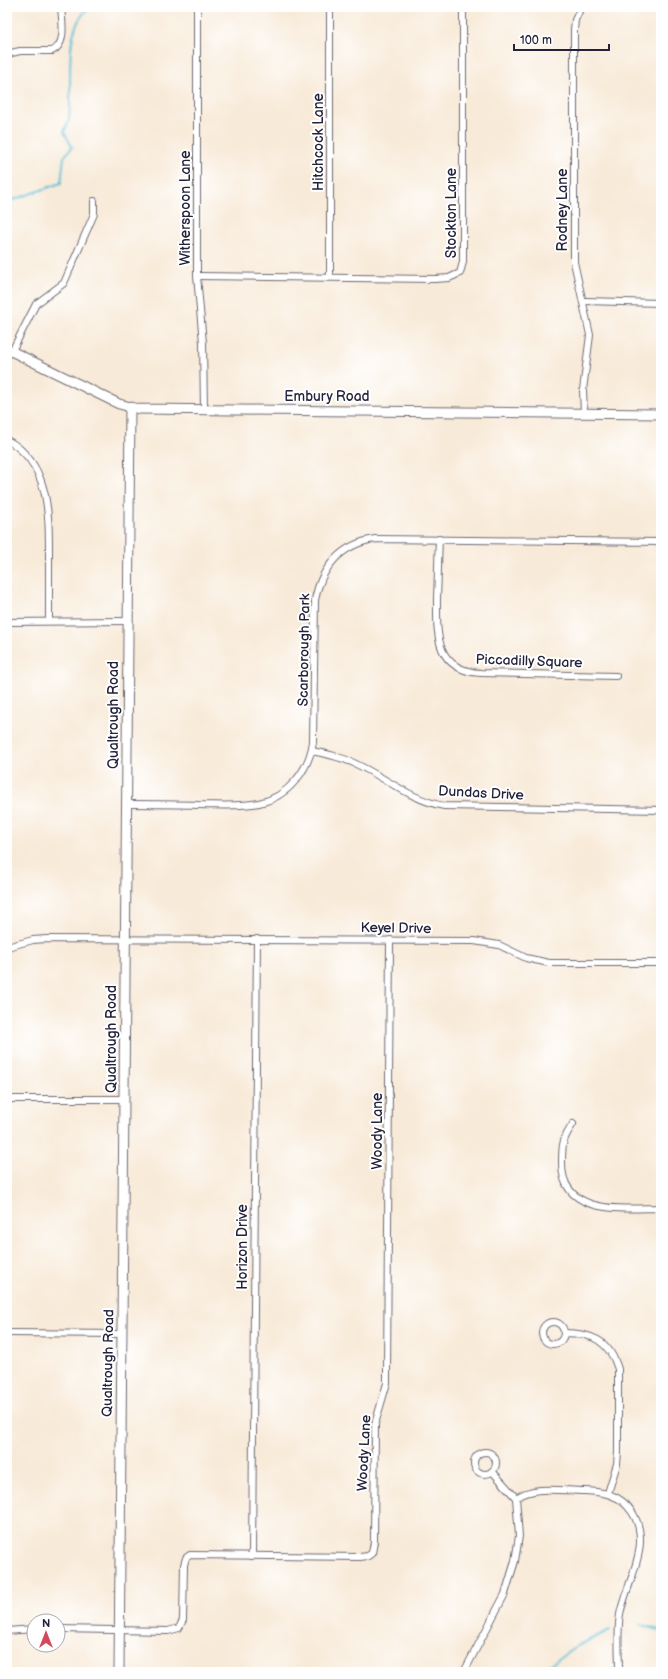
<svg xmlns="http://www.w3.org/2000/svg" width="668" height="1679" font-family="'Balsamiq Sans',sans-serif">
<style>
.lines{fill:none;stroke-linecap:round;stroke-linejoin:round}
.stream{stroke:#5bc0d9;stroke-width:2}
.street-casing{stroke:#6d6872;stroke-width:8}
.secondary-casing{stroke:#6d6872;stroke-width:11}
.street{stroke:#fff;stroke-width:6}
.secondary{stroke:#fff;stroke-width:9}
.labels{text-anchor:middle;dominant-baseline:central;stroke-width:4;stroke-linejoin:round;paint-order:stroke}
.street-label{font-size:14px;fill:#22223b;stroke:#fff}
</style>
<rect width="100%" height="100%" fill="#fff"/>
<filter id="ink" filterUnits="userSpaceOnUse"><feTurbulence type="fractalNoise" baseFrequency=".025" numOctaves="2"/><feDisplacementMap in="SourceGraphic" scale="8" xChannelSelector="R" yChannelSelector="G"/><feConvolveMatrix kernelMatrix="1 2 1 2 8 2 1 2 1" color-interpolation-filters="sRGB"/></filter>
<filter id="wash" filterUnits="userSpaceOnUse"><feTurbulence type="fractalNoise" baseFrequency=".012" numOctaves="4" result="noise"/><feDisplacementMap in="SourceGraphic" scale="16" xChannelSelector="R" yChannelSelector="G"/><feGaussianBlur stdDeviation="0.9" result="paint"/><feColorMatrix in="noise" values="0 0 0 0 0 0 0 0 0 0 0 0 0 0 0 0 0 1.4 0 .05"/><feComposite in="paint" operator="in"/></filter>
<g filter="url(#wash)">
<rect width="100%" height="100%" fill="#f8ead8"/>
<g class="lines">
<g class="stream">
<path d="M7 202 61 183 64 157 72 147 64 132C66 128 68 123 69 118 74 87 60 27 91 7"/>
<polyline points="640,1624 661,1631"/>
<polyline points="539,1672 579,1645 610,1630"/>
</g>
</g>
</g>
<g filter="url(#ink)">
<g class="lines">
<g class="street-casing">
<g id="street">
<polyline points="197,7 197,276 203,343 204,409"/>
<polyline points="330,7 330,277"/>
<polyline points="581,7 575,20 574,30 574,262 590,335 583,390 584,412"/>
<path d="M7 54 20 51H52C67 45 62 21 61 7"/>
<polyline points="197,276 435,279 449,278 460,273 463,262 463,7"/>
<polyline points="584,301 661,303"/>
<polyline points="12,351 36,304 64,283 94,214 94,201"/>
<path d="M7 440C49 463 49 512 49 554 49 576 49 598 49 621"/>
<path d="M439 539C438 559 438 578 437 598 437 633 434 670 481 673L616 676"/>
<polyline points="7,622 128,621"/>
<path d="M312 751C327 754 342 757 356 764 386 778 411 800 444 806L661 810"/>
<path d="M127 804C151 804 174 804 198 805 218 805 240 807 259 803 288 797 309 770 313 742L315 600C321 567 342 544 375 539L661 542"/>
<polyline points="7,947 33,940 46,939 474,941 499,945 526,958 549,963 661,963"/>
<polyline points="7,1099 125,1099"/>
<path d="M573 1124C562 1140 562 1145 562 1164 562 1217 626 1208 661 1208"/>
<circle cx="553" cy="1333" r="11"/>
<polyline points="7,1333 122,1334"/>
<path d="M564 1333C592 1333 609 1340 618 1369V1452L617 1464 608 1493"/>
<circle cx="485" cy="1463" r="11"/>
<path d="M516 1498C535 1485 562 1491 584 1491 604 1492 620 1494 632 1512 653 1544 627 1581 620 1614 617 1633 619 1653 619 1672"/>
<polyline points="252,1556 257,939"/>
<polyline points="58,1629 168,1631 179,1628 183,1620 184,1565 186,1558 190,1555 360,1557 368,1556 372,1553 374,1542 375,1424 387,1383 387,1375 390,940"/>
<polyline points="7,1631 34,1629"/>
<polyline points="464,1672 505,1594 515,1561 519,1536 516,1498 492,1471"/>
</g>
</g>
<g class="secondary-casing">
<g id="secondary">
<polyline points="7,349 119,404 139,409 661,414"/>
<polyline points="119,1672 130,407"/>
</g>
</g>
<use href="#street" class="street"/>
<use href="#secondary" class="secondary"/>
</g>
</g>
<g class="labels">
<g class="street-label">
<text transform="translate(318 142) rotate(-90)">Hitchcock Lane</text>
<text transform="translate(185 208) rotate(-90)">Witherspoon Lane</text>
<text transform="translate(562 210) rotate(-90)">Rodney Lane</text>
<text transform="translate(451 213) rotate(-90)">Stockton Lane</text>
<text x="327" y="396">Embury Road</text>
<text transform="translate(304 650) rotate(-89)">Scarborough Park</text>
<text transform="translate(529 661) rotate(2)">Piccadilly Square</text>
<text transform="translate(113 715) rotate(-90)">Qualtrough Road</text>
<text transform="translate(481 793) rotate(3)">Dundas Drive</text>
<text transform="translate(396 928) rotate(1)">Keyel Drive</text>
<text transform="translate(111 1039) rotate(-90)">Qualtrough Road</text>
<text transform="translate(377 1131) rotate(-90)">Woody Lane</text>
<text transform="translate(242 1247) rotate(-90)">Horizon Drive</text>
<text transform="translate(108 1363) rotate(-89)">Qualtrough Road</text>
<text transform="translate(364 1453) rotate(-87)">Woody Lane</text>
</g>
</g>
<rect width="668" height="1679" fill="none" stroke="#fff" stroke-width="24"/>
<g transform="translate(46 1633)"><circle r="19" fill="#ffffff" stroke="#a7a7b1"/>
<path d="M0-3L7 15L0 10L-7 15Z" fill="#d1495b"/>
<text y="-6" font-size="11" font-weight="bold" text-anchor="middle" fill="#22223b">N</text>
</g>
<path d="M514 44v6h95v-6" fill="none" stroke="#22223b" stroke-width="2"/>
<text x="520" y="44" font-size="12" fill="#22223b" stroke="#ffffff" stroke-width="3" paint-order="stroke">100 m</text>
</svg>
